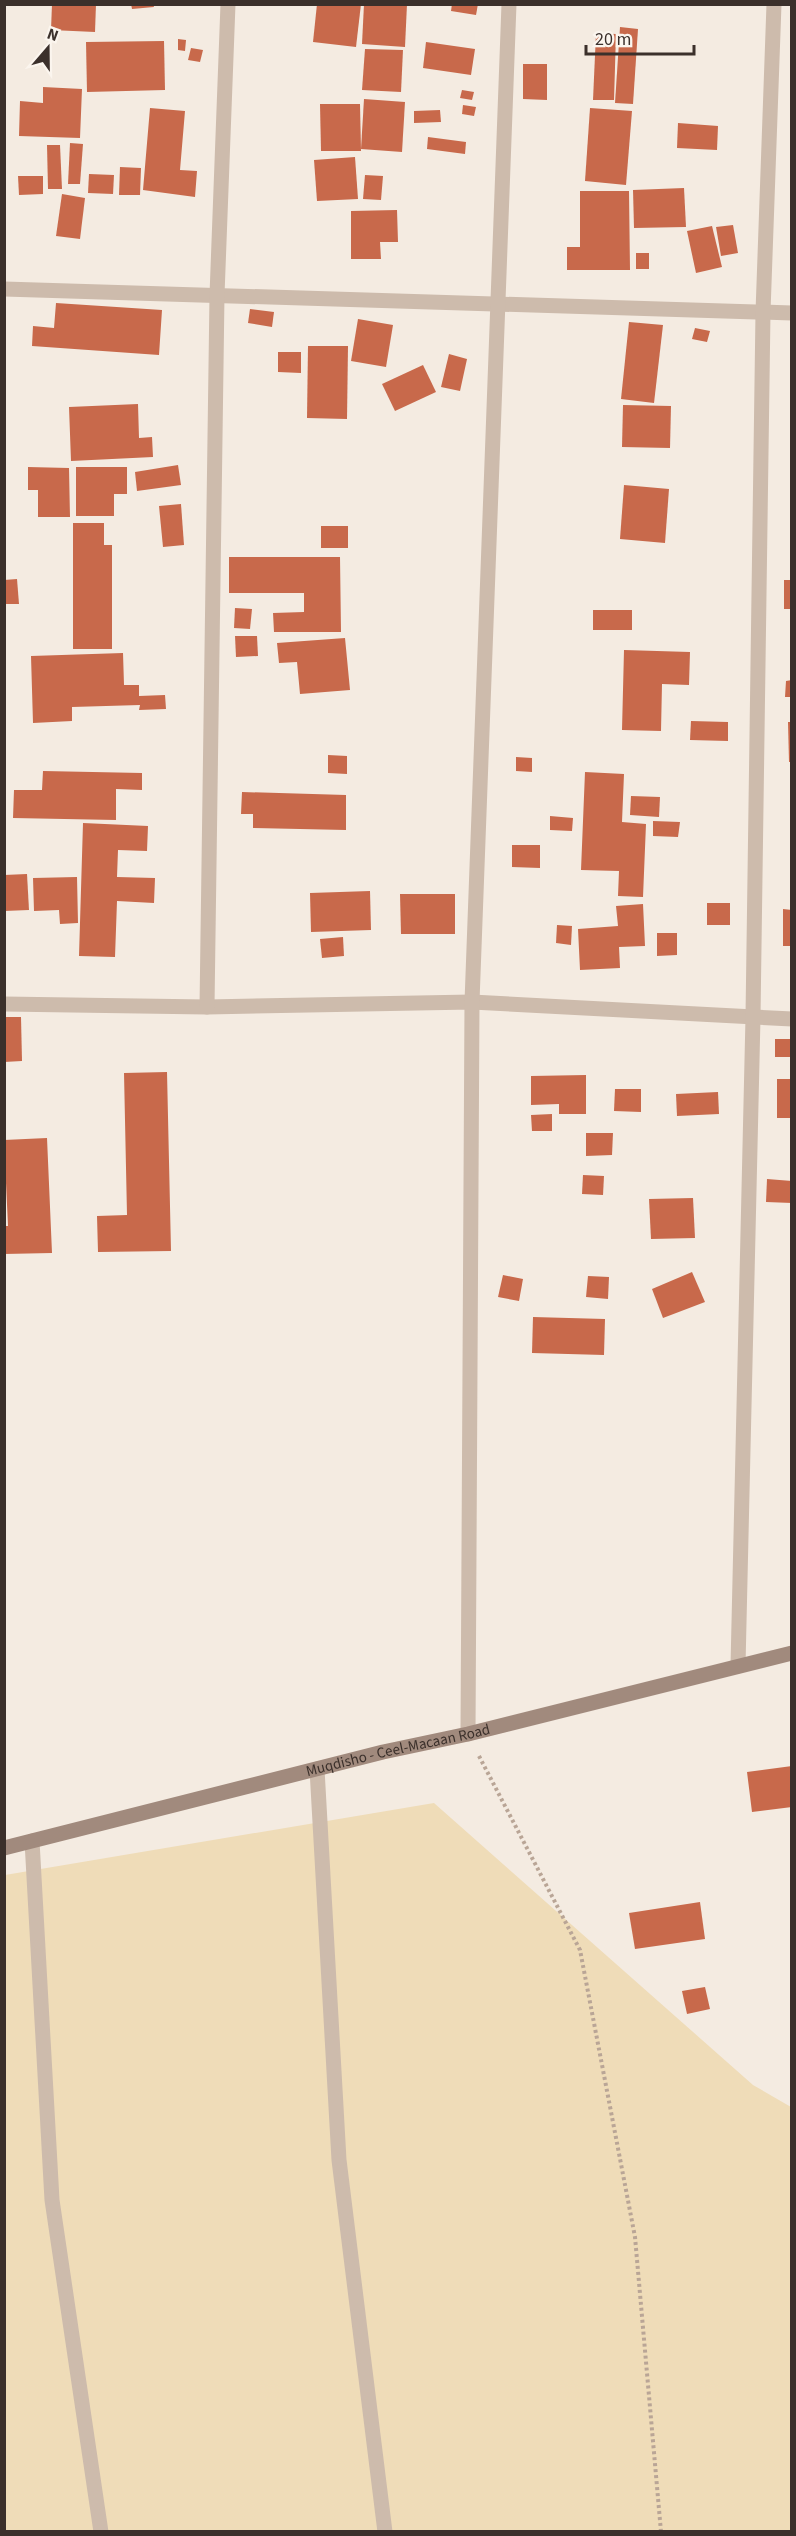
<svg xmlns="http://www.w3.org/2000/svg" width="796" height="2536" font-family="'Source Sans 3',sans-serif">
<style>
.sand{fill:#efdcb8}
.building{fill:#c8694b}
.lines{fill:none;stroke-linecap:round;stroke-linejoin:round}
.path{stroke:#b9a596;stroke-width:4;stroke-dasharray:3 3;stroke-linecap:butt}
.street{stroke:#cdbbac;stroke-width:15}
.secondary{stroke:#a18a7d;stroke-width:15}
.labels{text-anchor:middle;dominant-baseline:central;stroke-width:6;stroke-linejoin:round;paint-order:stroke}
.street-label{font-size:15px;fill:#3b302b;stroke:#fbf5ee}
</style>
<rect width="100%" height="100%" fill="#f4ebe1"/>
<polygon class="sand" points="434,1803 753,2085 791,2107 791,2531 5,2532 5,1875"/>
<g class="building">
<polygon points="52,4 96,4 95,32 51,30"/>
<polygon points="131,4 153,4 154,7 132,9"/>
<polygon points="317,4 361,4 356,47 313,42"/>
<polygon points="364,4 407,4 405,47 362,44"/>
<polygon points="452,4 478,4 476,15 451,11"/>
<polygon points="620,27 638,29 633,104 615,103"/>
<polygon points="596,33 616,34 614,100 593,100"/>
<polygon points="178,39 186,40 185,51 178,50"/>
<polygon points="164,41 165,90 87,92 86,42"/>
<polygon points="426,42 475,49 471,75 423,68"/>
<polygon points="191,48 203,50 200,62 188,60"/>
<polygon points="365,49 403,50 401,92 362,90"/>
<polygon points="523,64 547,64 547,100 523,99"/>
<polygon points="43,87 82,89 80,138 19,136 20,101 43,103"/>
<polygon points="462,90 474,92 472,100 460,98"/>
<polygon points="364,99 405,102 402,152 361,149"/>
<polygon points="320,104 360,104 361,151 321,151"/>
<polygon points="463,105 476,107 474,116 462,114"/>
<polygon points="150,108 185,111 180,170 197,171 195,197 143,190"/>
<polygon points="590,108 632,111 626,185 585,181"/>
<polygon points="440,110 441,122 414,123 414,111"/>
<polygon points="678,123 718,126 717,150 677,148"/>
<polygon points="428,137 466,142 465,154 427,149"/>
<polygon points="70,143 83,144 80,184 68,184"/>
<polygon points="47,145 60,145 62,189 48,189"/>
<polygon points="355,157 358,199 317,201 314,160"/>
<polygon points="120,167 141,168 140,195 119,195"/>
<polygon points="89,174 114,175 113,194 88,193"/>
<polygon points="365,175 383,176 381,200 363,199"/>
<polygon points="18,176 43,176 43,194 19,195"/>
<polygon points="684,188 686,227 634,228 633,190"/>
<polygon points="580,191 629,191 630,270 567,270 567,247 580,247"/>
<polygon points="62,194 85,198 80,239 56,236"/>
<polygon points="397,210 398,242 380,242 381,259 351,259 351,211"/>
<polygon points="733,225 738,253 721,256 716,227"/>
<polygon points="712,226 722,267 696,273 687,231"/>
<rect x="636" y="253" width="13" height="16"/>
<polygon points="56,303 162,310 159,355 32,346 33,326 54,328"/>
<polygon points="250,309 274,312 272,327 248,323"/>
<polygon points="358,319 393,325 386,367 351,361"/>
<polygon points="629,322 663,325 654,403 621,399"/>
<polygon points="695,328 710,331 707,342 692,339"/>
<polygon points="308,346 348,346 347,419 307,418"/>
<polygon points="278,352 301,352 301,373 278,372"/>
<polygon points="449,354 467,359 460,391 441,387"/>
<polygon points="423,365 436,392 395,411 382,384"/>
<polygon points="138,404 139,438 152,437 153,457 71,461 69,407"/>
<polygon points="623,405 671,406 670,448 622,447"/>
<polygon points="178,465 181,485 137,491 135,472"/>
<polygon points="28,467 69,468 70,517 38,517 38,490 28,490"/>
<polygon points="76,467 127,467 127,494 114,494 114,516 76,516"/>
<polygon points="624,485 669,489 665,543 620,539"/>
<polygon points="181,504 184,545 163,547 159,506"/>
<polygon points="73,523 104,523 104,545 112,545 112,649 73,649"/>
<rect x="321" y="526" width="27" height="22"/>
<polygon points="229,557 340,557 341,632 274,632 273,613 304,612 304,593 229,593"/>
<polygon points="17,579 19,604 4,604 4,580"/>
<rect x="784" y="580" width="8" height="29"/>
<polygon points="235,608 252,609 250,629 234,628"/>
<rect x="593" y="610" width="39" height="20"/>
<polygon points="235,636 257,636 258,656 236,657"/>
<polygon points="345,638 350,690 300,694 297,662 279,663 277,643"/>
<polygon points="624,650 690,652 689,685 662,684 661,731 622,730"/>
<polygon points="123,653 124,685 139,685 139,696 165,695 166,709 139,710 140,705 72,707 72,721 33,723 31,656"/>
<polygon points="792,680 792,697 785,697 786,681"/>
<polygon points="691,721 728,722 728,741 690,740"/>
<polygon points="788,722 792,722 792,762 789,762"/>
<polygon points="328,755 347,756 347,774 328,773"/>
<polygon points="516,757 532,758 532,772 516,771"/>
<polygon points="43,771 142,773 142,790 116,789 116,820 13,818 14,790 42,790"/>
<polygon points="585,772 624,774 622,822 646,824 643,897 618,896 619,871 581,870"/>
<polygon points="242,792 346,795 346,830 253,828 253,814 241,814"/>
<polygon points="631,796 660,797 659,817 630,815"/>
<polygon points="550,816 573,818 572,831 550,830"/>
<polygon points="653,821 680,822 678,837 653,836"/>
<polygon points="83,823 148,826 147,851 118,850 117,877 155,878 154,903 117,901 115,957 79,956"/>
<polygon points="512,845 540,845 540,868 512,867"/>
<polygon points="27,874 29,910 4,911 4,875"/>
<polygon points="77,877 78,923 60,924 59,910 34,911 33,878"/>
<polygon points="370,891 371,930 311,932 310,893"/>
<polygon points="400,894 455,894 455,934 401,934"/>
<rect x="707" y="903" width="23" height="22"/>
<polygon points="643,904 645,946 619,947 620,968 580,970 578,929 618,926 616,906"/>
<polygon points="783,909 792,910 792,946 783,946"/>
<polygon points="557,925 572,926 571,945 556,943"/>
<polygon points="657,933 677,933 677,955 657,956"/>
<polygon points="343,937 344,956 322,958 320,939"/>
<polygon points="4,1017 21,1017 22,1061 4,1062"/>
<rect x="775" y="1039" width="17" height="18"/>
<polygon points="167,1072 171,1251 98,1252 97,1216 127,1215 124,1073"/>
<polygon points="586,1075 586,1114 559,1114 559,1104 531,1105 531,1076"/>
<rect x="777" y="1079" width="15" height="39"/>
<polygon points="615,1089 641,1089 641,1112 614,1111"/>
<polygon points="718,1092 719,1114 677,1116 676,1094"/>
<polygon points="552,1114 552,1131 532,1131 531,1115"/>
<polygon points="586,1133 613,1133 612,1155 586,1156"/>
<polygon points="47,1138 52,1253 4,1254 4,1226 8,1226 4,1140"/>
<polygon points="583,1175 604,1176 603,1195 582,1194"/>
<polygon points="767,1179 792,1181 792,1203 766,1202"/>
<polygon points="693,1198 695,1238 651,1239 649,1199"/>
<polygon points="692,1272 705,1302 663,1318 652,1289"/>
<polygon points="503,1275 523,1279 519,1301 498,1297"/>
<polygon points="588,1276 609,1277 608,1299 586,1297"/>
<polygon points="533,1317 605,1319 604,1355 532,1353"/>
<polygon points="792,1766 792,1807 752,1812 747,1772"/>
<polygon points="700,1902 705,1939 635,1949 629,1913"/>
<polygon points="705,1987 710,2009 687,2014 682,1991"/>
</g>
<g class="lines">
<polyline class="path" points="479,1756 580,1950 635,2237 661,2532"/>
<g class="street">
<polyline points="4,289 792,313"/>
<polyline points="4,1004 207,1007 472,1002 792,1019"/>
<polyline points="207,1007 217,295 228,4"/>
<polyline points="738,1666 753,1017 763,312 774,4"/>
<polyline points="468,1734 472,1002 509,4"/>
<polyline points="317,1769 339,2160 385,2532"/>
<polyline points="32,1841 52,2200 101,2532"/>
</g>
<path class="secondary" id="s1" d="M4 1848 383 1752 468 1734 792 1653"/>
</g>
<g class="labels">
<g class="street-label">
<text stroke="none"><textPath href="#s1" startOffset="406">Muqdisho - Ceel-Macaan Road</textPath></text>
</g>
</g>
<rect width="796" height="2536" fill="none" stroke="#3b302b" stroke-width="12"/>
<g transform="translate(48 48) rotate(20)" stroke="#fbf5ee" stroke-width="4.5" paint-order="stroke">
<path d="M0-4.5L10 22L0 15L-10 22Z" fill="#3b302b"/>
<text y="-9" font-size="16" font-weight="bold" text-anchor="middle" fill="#3b302b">N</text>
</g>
<path d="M586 45v9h108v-9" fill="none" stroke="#3b302b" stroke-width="3"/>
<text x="595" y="45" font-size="18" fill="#3b302b" stroke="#fbf5ee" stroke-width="4.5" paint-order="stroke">20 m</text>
</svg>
